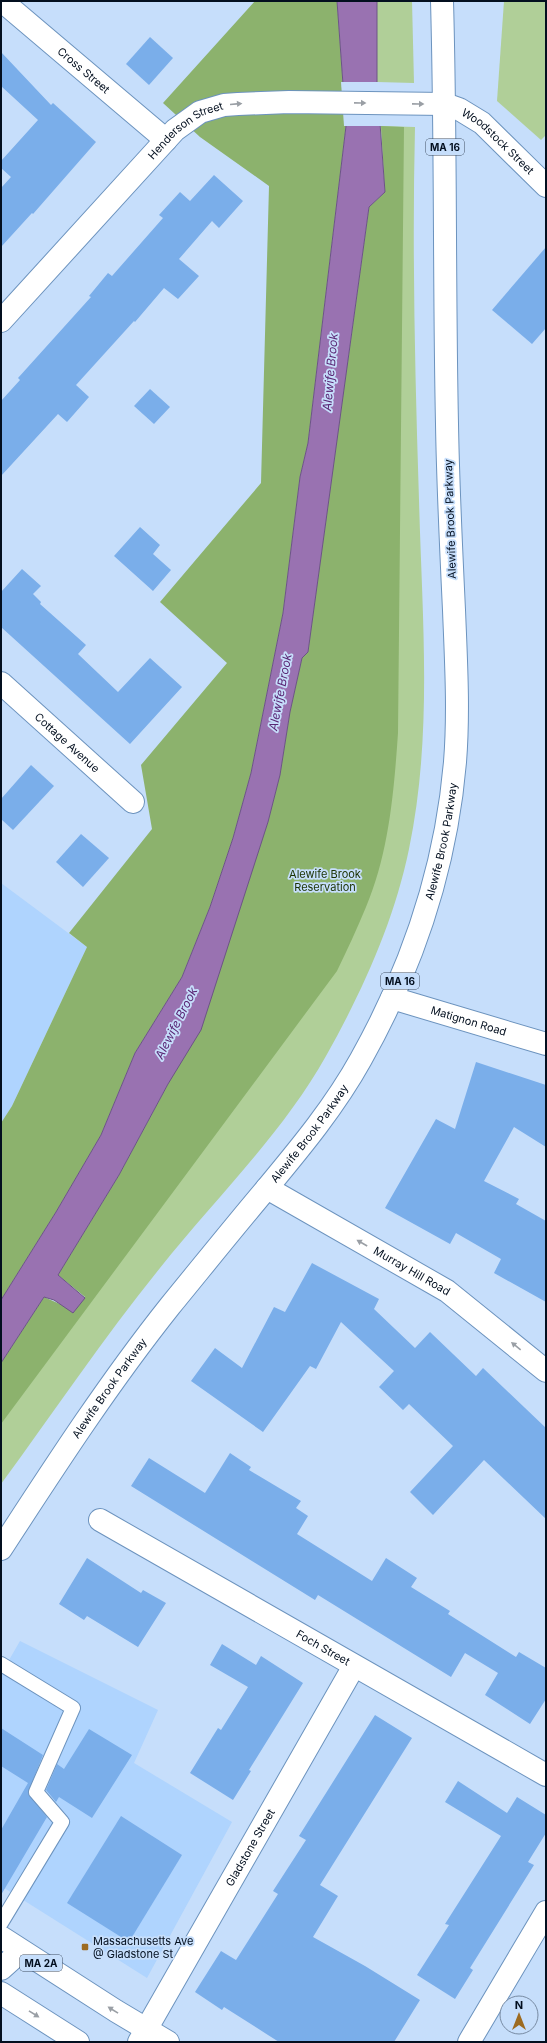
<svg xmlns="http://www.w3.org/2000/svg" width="547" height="2043" font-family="Inter,sans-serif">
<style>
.built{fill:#afd4fe}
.green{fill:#b0cf98}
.forest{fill:#8cb26d}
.water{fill:#9972b1;stroke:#6c5485}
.pier{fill:#c6defb}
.building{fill:#7aaeea}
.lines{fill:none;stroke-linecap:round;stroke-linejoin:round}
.lane-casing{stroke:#6c93be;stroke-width:16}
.street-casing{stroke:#6c93be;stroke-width:24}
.primary-casing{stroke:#6c93be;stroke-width:24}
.lane{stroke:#fff;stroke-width:14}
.street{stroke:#fff;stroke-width:22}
.primary{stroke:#fff;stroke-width:22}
.oneway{fill:#9a9fa5}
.poi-dot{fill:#9d6b20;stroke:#c6defb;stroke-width:1.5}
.labels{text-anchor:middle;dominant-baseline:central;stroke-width:3.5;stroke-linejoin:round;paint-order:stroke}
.shield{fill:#c6defb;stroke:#3e4d61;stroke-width:1}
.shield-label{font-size:10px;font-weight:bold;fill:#030f1f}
.street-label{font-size:11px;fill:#030f1f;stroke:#c6defb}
.park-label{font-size:11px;fill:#1a3200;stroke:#c6defb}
.poi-label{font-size:11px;fill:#030f1f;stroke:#c6defb;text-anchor:start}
.water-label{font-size:12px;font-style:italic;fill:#5a2674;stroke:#c6defb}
</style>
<rect width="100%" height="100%" fill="#c6defb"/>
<g class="built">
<polygon points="1,883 87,947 12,1106 1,1123"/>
<polygon points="20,1641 158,1710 134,1763 232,1822 147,1978 1,1886 1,1674"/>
</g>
<g class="green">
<polygon points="377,1 412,1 414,83 377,82"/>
<polygon points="504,1 546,1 546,135 541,140 497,101"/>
<path d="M381 126 415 127C412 251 415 375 419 500 422 616 433 734 409 849 394 922 362 992 326 1056 283 1133 215 1199 160 1268 104 1337 54 1412 1 1484V1363L85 1298 201 1030 385 192Z"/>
</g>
<g class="forest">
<polygon points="255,1 337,1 346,126 308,443 300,477 283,613 251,773 233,838 210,907 182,977 135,1053 101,1135 56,1212 1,1300 1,1123 12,1106 87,947 69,933 152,829 141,765 227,663 160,602 261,483 269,186 200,137 163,103"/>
<path d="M381 126 404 127 398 733C394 791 389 853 366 907 357 929 347 950 337 971L1 1424V1363L44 1297 62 1305 85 1297 58 1275 119 1175 168 1084 230 937 268 822 280 775 290 712 302 658 308 652 369 207 385 192Z"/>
</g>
<polygon class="water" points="337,1 377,1 377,82 385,192 369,207 308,652 302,658 290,712 280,775 268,822 201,1030 168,1084 119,1175 58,1275 85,1298 73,1313 54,1300 44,1297 1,1363 1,1300 56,1212 101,1135 135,1053 182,977 210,907 233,838 251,773 283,613 300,477 308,443 346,126"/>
<polygon class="pier" points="341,82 379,82 383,126 344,126"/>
<g class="building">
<polygon points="150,37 173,58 149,85 126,64"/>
<polygon points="1,52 51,105 53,103 96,142 33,214 32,213 1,247 1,188 11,177 1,168 1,161 38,120 1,86"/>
<polygon points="214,175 243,201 219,228 212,221 179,259 199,276 178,299 164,288 135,322 134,321 76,385 89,397 67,422 58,414 1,476 1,401 20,380 18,378 91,297 89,296 108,273 112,276 163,218 159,215 180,192 190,201"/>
<polygon points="546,247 546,328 532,344 492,310"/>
<polygon points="150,389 170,407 154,424 134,406"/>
<polygon points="140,527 160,545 153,554 171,570 153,591 114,556"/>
<polygon points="22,569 41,586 33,594 41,602 40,604 86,645 78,654 118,692 150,658 182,687 130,744 1,627 1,592"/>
<polygon points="31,765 54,786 13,830 1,819 1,799"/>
<polygon points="81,834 109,858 83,887 56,862"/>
<polygon points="476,1062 546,1085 546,1147 514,1127 484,1181 519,1199 516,1204 546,1221 546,1302 494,1273 501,1259 456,1233 450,1244 385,1208 436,1119 455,1129"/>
<polygon points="312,1263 379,1299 374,1309 415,1348 430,1332 476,1376 483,1368 546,1428 546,1519 484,1460 433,1515 410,1492 453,1446 409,1404 403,1410 379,1387 394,1371 341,1322 316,1369 310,1366 263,1432 191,1381 215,1348 242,1368 274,1307 285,1312"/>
<polygon points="230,1453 251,1467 249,1470 301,1501 296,1508 308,1516 297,1534 372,1581 386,1558 417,1578 411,1587 450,1611 448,1614 516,1657 519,1652 546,1668 546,1699 530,1724 485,1695 498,1673 465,1653 451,1677 318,1595 315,1600 131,1486 149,1458 205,1493"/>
<polygon points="87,1558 141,1593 143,1590 166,1603 138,1647 87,1616 84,1620 59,1604"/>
<polygon points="222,1644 256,1665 261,1656 303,1683 249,1770 251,1771 233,1800 190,1773 218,1728 221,1730 248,1687 210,1665"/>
<polygon points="375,1715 412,1738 320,1885 338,1896 313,1937 365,1966 420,2000 394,2042 279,2042 224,2007 222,2010 195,1992 221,1951 236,1960 278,1894 273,1891 306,1840 299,1836"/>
<polygon points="1,1728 43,1755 28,1793 47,1817 1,1895 1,1830 28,1783 1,1766"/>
<polygon points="89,1729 132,1755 92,1818 59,1797 56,1802 46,1790 57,1764 64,1769"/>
<polygon points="458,1781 507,1813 517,1797 546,1815 546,1833 528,1862 534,1865 470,1968 473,1970 455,1999 417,1975 449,1925 445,1924 501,1836 445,1802"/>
<polygon points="121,1816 182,1855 129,1942 67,1903"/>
</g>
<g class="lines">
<g class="lane-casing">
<polyline id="lane" points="1,1664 73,1708 36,1792 62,1822 1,1923"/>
</g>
<g class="street-casing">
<g id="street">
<path id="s1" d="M2 1 166 140"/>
<path id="s2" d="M1 321 175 130 200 112 224 105 238 104 289 102 445 104 459 109 482 123 546 186"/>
<path id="s3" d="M1 683 133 802"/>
<path id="s4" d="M392 998 546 1044"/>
<path id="s5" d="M267 1188 447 1291 546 1371"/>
<path id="s6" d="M100 1520 546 1775"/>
<polyline points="1,1969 21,1951"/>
<path id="s7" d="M139 2042 354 1666"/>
<polyline points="469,2042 546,1912"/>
</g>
</g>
<g class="primary-casing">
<g id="primary">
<path id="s8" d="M1 1549C55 1466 108 1384 170 1306 202 1267 234 1227 267 1188 301 1147 335 1106 361 1059 412 968 446 867 455 762 459 712 456 661 454 610 451 548 448 486 447 424 444 283 446 142 442 1"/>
<polyline points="1,1937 116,2011 168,2042"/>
<polyline points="1,1993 78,2042"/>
</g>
</g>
<use href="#lane" class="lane"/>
<use href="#street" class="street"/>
<use href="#primary" class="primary"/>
</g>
<defs><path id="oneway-solid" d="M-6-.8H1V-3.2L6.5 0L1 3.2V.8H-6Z"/></defs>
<g class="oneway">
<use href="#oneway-solid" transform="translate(360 103) rotate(1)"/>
<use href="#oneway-solid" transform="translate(236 104) rotate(-5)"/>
<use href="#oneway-solid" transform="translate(418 104) rotate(1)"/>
<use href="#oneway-solid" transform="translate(362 1243) rotate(-150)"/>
<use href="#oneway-solid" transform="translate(516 1346) rotate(-141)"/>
<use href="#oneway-solid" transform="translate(113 2010) rotate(-148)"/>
<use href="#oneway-solid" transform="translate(34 2014) rotate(32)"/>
</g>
<rect class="poi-dot" x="81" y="1943" width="8" height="8" rx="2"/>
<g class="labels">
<g class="shield">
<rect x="426" y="139" width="38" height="16" rx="3"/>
<rect x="381" y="973" width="38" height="16" rx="3"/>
<rect x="20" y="1955" width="42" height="16" rx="3"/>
</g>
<g class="shield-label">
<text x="445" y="147">MA 16</text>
<text x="400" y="981">MA 16</text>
<text x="41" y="1963">MA 2A</text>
</g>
<g class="street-label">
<text stroke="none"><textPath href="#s1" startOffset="107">Cross Street</textPath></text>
<text stroke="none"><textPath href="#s2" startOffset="267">Henderson Street</textPath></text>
<text stroke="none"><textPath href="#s2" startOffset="601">Woodstock Street</textPath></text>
<text transform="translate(450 519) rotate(-92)">Alewife Brook Parkway</text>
<text stroke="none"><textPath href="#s3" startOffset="89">Cottage Avenue</textPath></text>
<text stroke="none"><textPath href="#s8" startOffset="842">Alewife Brook Parkway</textPath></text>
<text stroke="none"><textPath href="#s4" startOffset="80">Matignon Road</textPath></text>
<text stroke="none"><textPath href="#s8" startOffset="518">Alewife Brook Parkway</textPath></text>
<text stroke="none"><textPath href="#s5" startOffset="167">Murray Hill Road</textPath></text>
<text stroke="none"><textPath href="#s8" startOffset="194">Alewife Brook Parkway</textPath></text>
<text stroke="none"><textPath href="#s6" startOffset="257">Foch Street</textPath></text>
<text stroke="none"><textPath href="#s7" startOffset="224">Gladstone Street</textPath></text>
</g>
<g class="park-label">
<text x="325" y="874">Alewife Brook<tspan x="325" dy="13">Reservation</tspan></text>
</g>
<g class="poi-label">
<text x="93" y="1941">Massachusetts Ave<tspan x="93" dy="13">@ Gladstone St</tspan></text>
</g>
<g class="water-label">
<text transform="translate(330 372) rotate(-85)">Alewife Brook</text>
<text transform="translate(280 692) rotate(-79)">Alewife Brook</text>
<text transform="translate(176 1023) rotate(-63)">Alewife Brook</text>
</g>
</g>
<rect width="547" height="2043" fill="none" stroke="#030f1f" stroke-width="4"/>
<g transform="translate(519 2015)"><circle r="19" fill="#c6defb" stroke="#788ba3"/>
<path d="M0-3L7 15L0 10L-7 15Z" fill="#9d6b20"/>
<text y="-6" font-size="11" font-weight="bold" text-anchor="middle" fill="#030f1f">N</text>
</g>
</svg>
